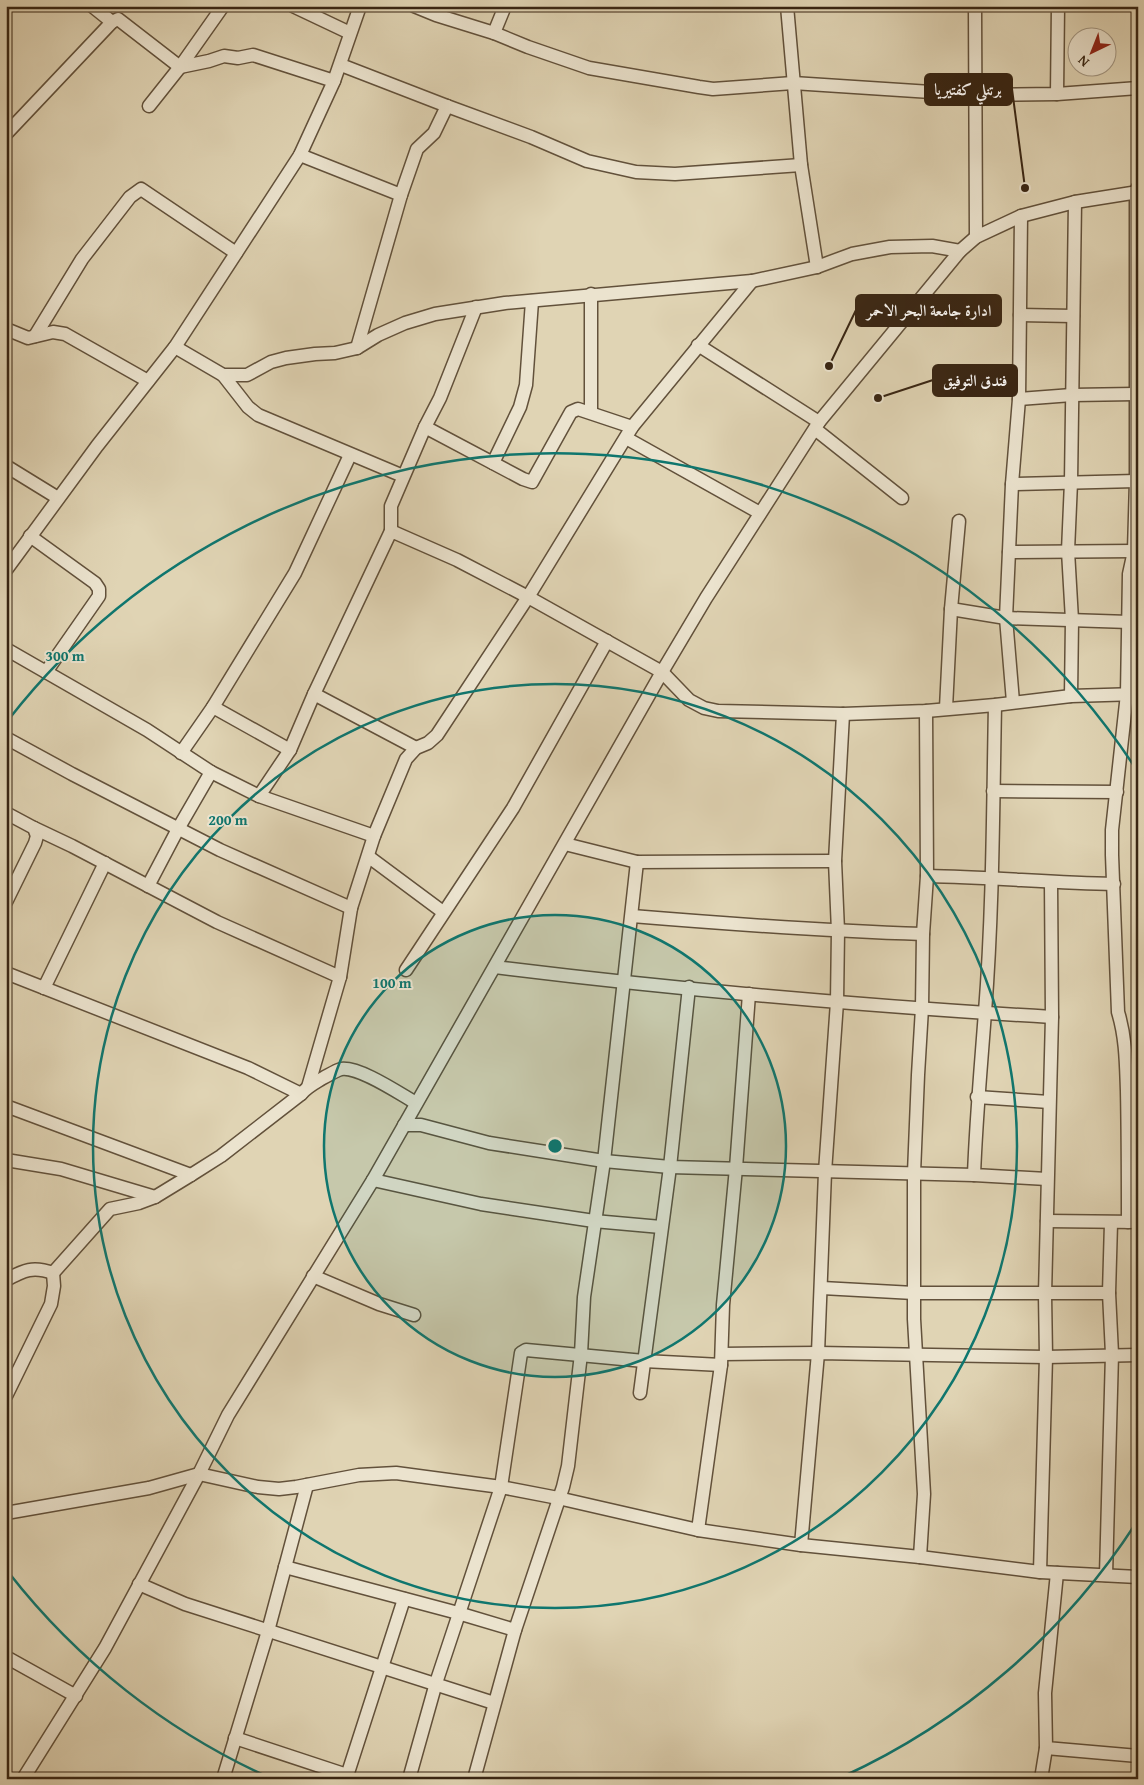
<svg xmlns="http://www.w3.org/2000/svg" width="1144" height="1785" font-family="'Gentium Book Plus',Amiri,serif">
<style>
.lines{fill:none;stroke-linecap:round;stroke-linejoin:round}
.minor-casing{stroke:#62513b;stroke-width:15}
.minor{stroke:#ebe3ce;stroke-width:12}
.ring{fill:none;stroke:#0f766e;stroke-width:2.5}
.centre{fill:#0f766e;stroke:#ebe3ce;stroke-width:2.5}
.ring-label{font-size:15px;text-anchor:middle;font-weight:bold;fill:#0f766e;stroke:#ebe3ce;stroke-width:4;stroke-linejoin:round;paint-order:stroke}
.leader{fill:none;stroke:#382513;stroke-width:2}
.callout-dot{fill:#382513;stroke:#ebe3ce;stroke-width:2}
.callout{fill:#382513;stroke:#382513;stroke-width:2}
.callout-label{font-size:16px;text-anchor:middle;font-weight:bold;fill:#fff}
</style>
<rect width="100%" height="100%" fill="#e0d4b4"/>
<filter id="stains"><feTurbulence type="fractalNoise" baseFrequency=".004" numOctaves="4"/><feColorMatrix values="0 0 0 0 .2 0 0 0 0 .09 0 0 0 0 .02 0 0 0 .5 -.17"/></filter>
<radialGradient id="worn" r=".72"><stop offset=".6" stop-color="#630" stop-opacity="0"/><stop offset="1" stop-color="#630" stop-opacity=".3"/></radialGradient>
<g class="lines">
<g class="minor-casing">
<g id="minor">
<polyline points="92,6 112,22 118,19 180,67 209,61 224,56 238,58 253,55 334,81"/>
<polyline points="293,6 350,33"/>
<polyline points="414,6 436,15 494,33 528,47 589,68 699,87 713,89 793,83 977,95 1057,94 1138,88"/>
<polyline points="787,6 801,165 817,267"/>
<polyline points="975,6 976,237"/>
<polyline points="494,33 505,6"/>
<polyline points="341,65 447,106 531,137 587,161 636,172 675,174 801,165"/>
<polyline points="1057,94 1058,6"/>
<polyline points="149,106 180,67 223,6"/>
<polyline points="6,134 112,22"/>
<polyline points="300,155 401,195"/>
<polyline points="591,294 591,412"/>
<polyline points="1020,315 1073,316"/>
<polyline points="6,329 28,338 53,332 65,334 148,381"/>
<polyline points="35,336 82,259 130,197 141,189 236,253"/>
<polyline points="698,345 819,422"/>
<polyline points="175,347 223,375 247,375 271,362 286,358 315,354 335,353 357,348 378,335 405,323 435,314 505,303 752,281 817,267 852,254 890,247 932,246 960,251"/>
<polyline points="357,348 401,195 417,149 434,133 447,106"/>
<polyline points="223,375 248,407 258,415 403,476"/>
<polyline points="1019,399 1072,395 1135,394"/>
<polyline points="425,427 440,398 476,307"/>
<polyline points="815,429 902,498"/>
<polyline points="626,438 760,513"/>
<polyline points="493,463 520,407 526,385 532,301"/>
<polyline points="6,466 58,498"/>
<polyline points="1012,484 1136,481"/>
<polyline points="391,531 391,506 425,427 523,479 532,482 571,412 578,409 632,427"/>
<polyline points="30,536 95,583 99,589 99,596 46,672"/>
<polyline points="1009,552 1134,551"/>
<polyline points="6,570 97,446 175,347 300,155 334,81 360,6"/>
<polyline points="951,609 1006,618 1129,622"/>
<polyline points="6,649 147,730 211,772 259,796 374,836"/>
<polyline points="314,694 416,748"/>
<polyline points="1071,696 1072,620 1068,551 1071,482 1075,202"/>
<polyline points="1013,702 1006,618 1012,484 1019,399 1021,216"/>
<path d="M995 705C993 807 993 910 985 1012 981 1066 976 1120 974 1175L1047 1179"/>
<polyline points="213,707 290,750"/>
<polyline points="946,708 951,609 959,521"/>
<polyline points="6,738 72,774 220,850 351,908"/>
<polyline points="181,753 213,707 295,573 350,455"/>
<polyline points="993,791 1117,792"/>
<polyline points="259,796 290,750 314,694 391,531 457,560 528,597 662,672 689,700 704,708 718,711 843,714 926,711 995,705 1071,696 1138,694"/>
<polyline points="6,813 34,828 37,836 35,843 6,902"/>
<polyline points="34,828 72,846 217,922 340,977"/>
<polyline points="565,844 637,862 835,861"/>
<polyline points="369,857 443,912"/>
<path d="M927 876C990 877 1052 883 1114 884"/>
<polyline points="148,886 178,829 211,772"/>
<path d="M632 916C729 924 826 931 923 934"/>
<path d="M495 967C680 990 865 1006 1052 1017"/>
<polyline points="406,970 513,808 607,641"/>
<polyline points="6,973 248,1068 301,1094"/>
<polyline points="44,988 105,863"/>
<polyline points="308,1087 340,977 351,908 374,836 406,759 416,748 428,743 437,735 528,597 632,427 752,281"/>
<polyline points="977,1097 1049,1102"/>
<polyline points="6,1106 191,1175"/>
<polyline points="404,1125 421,1125 489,1143 604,1161 670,1167 974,1175"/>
<polyline points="6,1160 61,1169 155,1197"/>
<polyline points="373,1180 481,1204 594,1221 661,1227"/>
<polyline points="1047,1221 1138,1222"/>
<path d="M1128 1222C1128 1178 1128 1135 1127 1091 1126 1064 1126 1038 1118 1012L1112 855V830L1127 694 1129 574 1134 551 1136 481V192L1138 187"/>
<polyline points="313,1276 379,1304 414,1315"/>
<path d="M6 1280C24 1270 33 1266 53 1273L110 1209 139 1203 155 1197 191 1175 221 1156 301 1094C308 1086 315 1083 323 1078 329 1075 335 1071 341 1069 359 1066 400 1094 416 1103"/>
<polyline points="822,1288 914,1293 1109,1293"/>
<polyline points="722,1354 818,1353 1046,1357 1138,1355"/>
<polyline points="640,1393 670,1167 689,987"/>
<polyline points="6,1396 51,1304 54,1286 53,1273"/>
<polyline points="6,1513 149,1488 199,1474 258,1487 279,1489 296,1487 359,1475 396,1473 501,1487 558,1498 698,1530 801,1545 920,1557 1040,1572 1138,1577"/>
<polyline points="698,1530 721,1365 723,1305 736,1168 749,994"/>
<polyline points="801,1545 818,1353 825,1172 837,1002 838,931 835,861 843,714"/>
<polyline points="920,1557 924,1494 914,1319 914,1173 918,1075 922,1008 923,934 927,876 926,711"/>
<polyline points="285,1567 458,1613 515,1630"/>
<polyline points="1040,1572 1046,1357 1045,1294 1052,1017 1051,883"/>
<polyline points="1057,1573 1045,1693 1046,1748 1138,1756"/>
<polyline points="1106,1575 1112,1354 1109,1293 1111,1223"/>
<polyline points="139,1584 185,1604 494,1703"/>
<polyline points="6,1657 76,1696"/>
<polyline points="235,1738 347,1775"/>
<polyline points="23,1779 105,1648 199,1474 228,1415 373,1180 662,672 706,598 819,422 960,251 976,237 1021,216 1075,202 1138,192"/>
<polyline points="223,1779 268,1631 307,1485"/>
<polyline points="346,1779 404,1599"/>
<polyline points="409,1779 436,1683 501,1487 521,1353 526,1350 644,1361 721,1365"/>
<polyline points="474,1779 515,1630 563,1487 568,1466 581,1354 584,1297 604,1161 637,862"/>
<polyline points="1041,1779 1046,1748"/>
</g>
</g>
<use href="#minor" class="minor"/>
</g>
<circle cx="555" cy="1146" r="231" fill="#0f766e" fill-opacity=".12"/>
<g class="ring">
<circle cx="555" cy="1146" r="231"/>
<circle cx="555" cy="1146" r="462"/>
<path d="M1136 1523A693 693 0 0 1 842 1777M268 1777A693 693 0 0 1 9 1573M9 719A693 693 0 0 1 1136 769"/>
</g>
<circle cx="555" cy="1146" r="8" class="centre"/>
<g class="ring-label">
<text x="65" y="661">300 m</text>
<text x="228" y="825">200 m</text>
<text x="392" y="988">100 m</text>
</g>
<path class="leader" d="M1025 188L1012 89M829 366L856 310M878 398L933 380"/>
<g class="callout-dot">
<circle cx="1025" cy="188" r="5"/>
<circle cx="829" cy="366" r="5"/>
<circle cx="878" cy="398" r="5"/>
</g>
<g class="callout">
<rect x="925" y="74" width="87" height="31" rx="5"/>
<rect x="856" y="295" width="145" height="31" rx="5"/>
<rect x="933" y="365" width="84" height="31" rx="5"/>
</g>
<g class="callout-label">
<text x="968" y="95">برتنلي كفتيريا</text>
<text x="929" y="316">ادارة جامعة البحر الاحمر</text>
<text x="975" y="386">فندق التوفيق</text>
</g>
<rect width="1144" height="1785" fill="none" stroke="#e0d4b4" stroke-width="25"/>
<rect x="8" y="8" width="1129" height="1770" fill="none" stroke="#382513" stroke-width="2.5"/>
<rect x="12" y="12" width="1119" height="1760" fill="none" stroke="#382513"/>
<g transform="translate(1092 52) rotate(223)"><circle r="24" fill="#ebe3ce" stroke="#a39783"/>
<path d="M0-4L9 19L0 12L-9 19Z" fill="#8f2418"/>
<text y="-8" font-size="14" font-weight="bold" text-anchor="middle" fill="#382513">N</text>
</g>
<rect width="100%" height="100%" filter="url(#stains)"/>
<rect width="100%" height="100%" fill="url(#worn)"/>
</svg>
